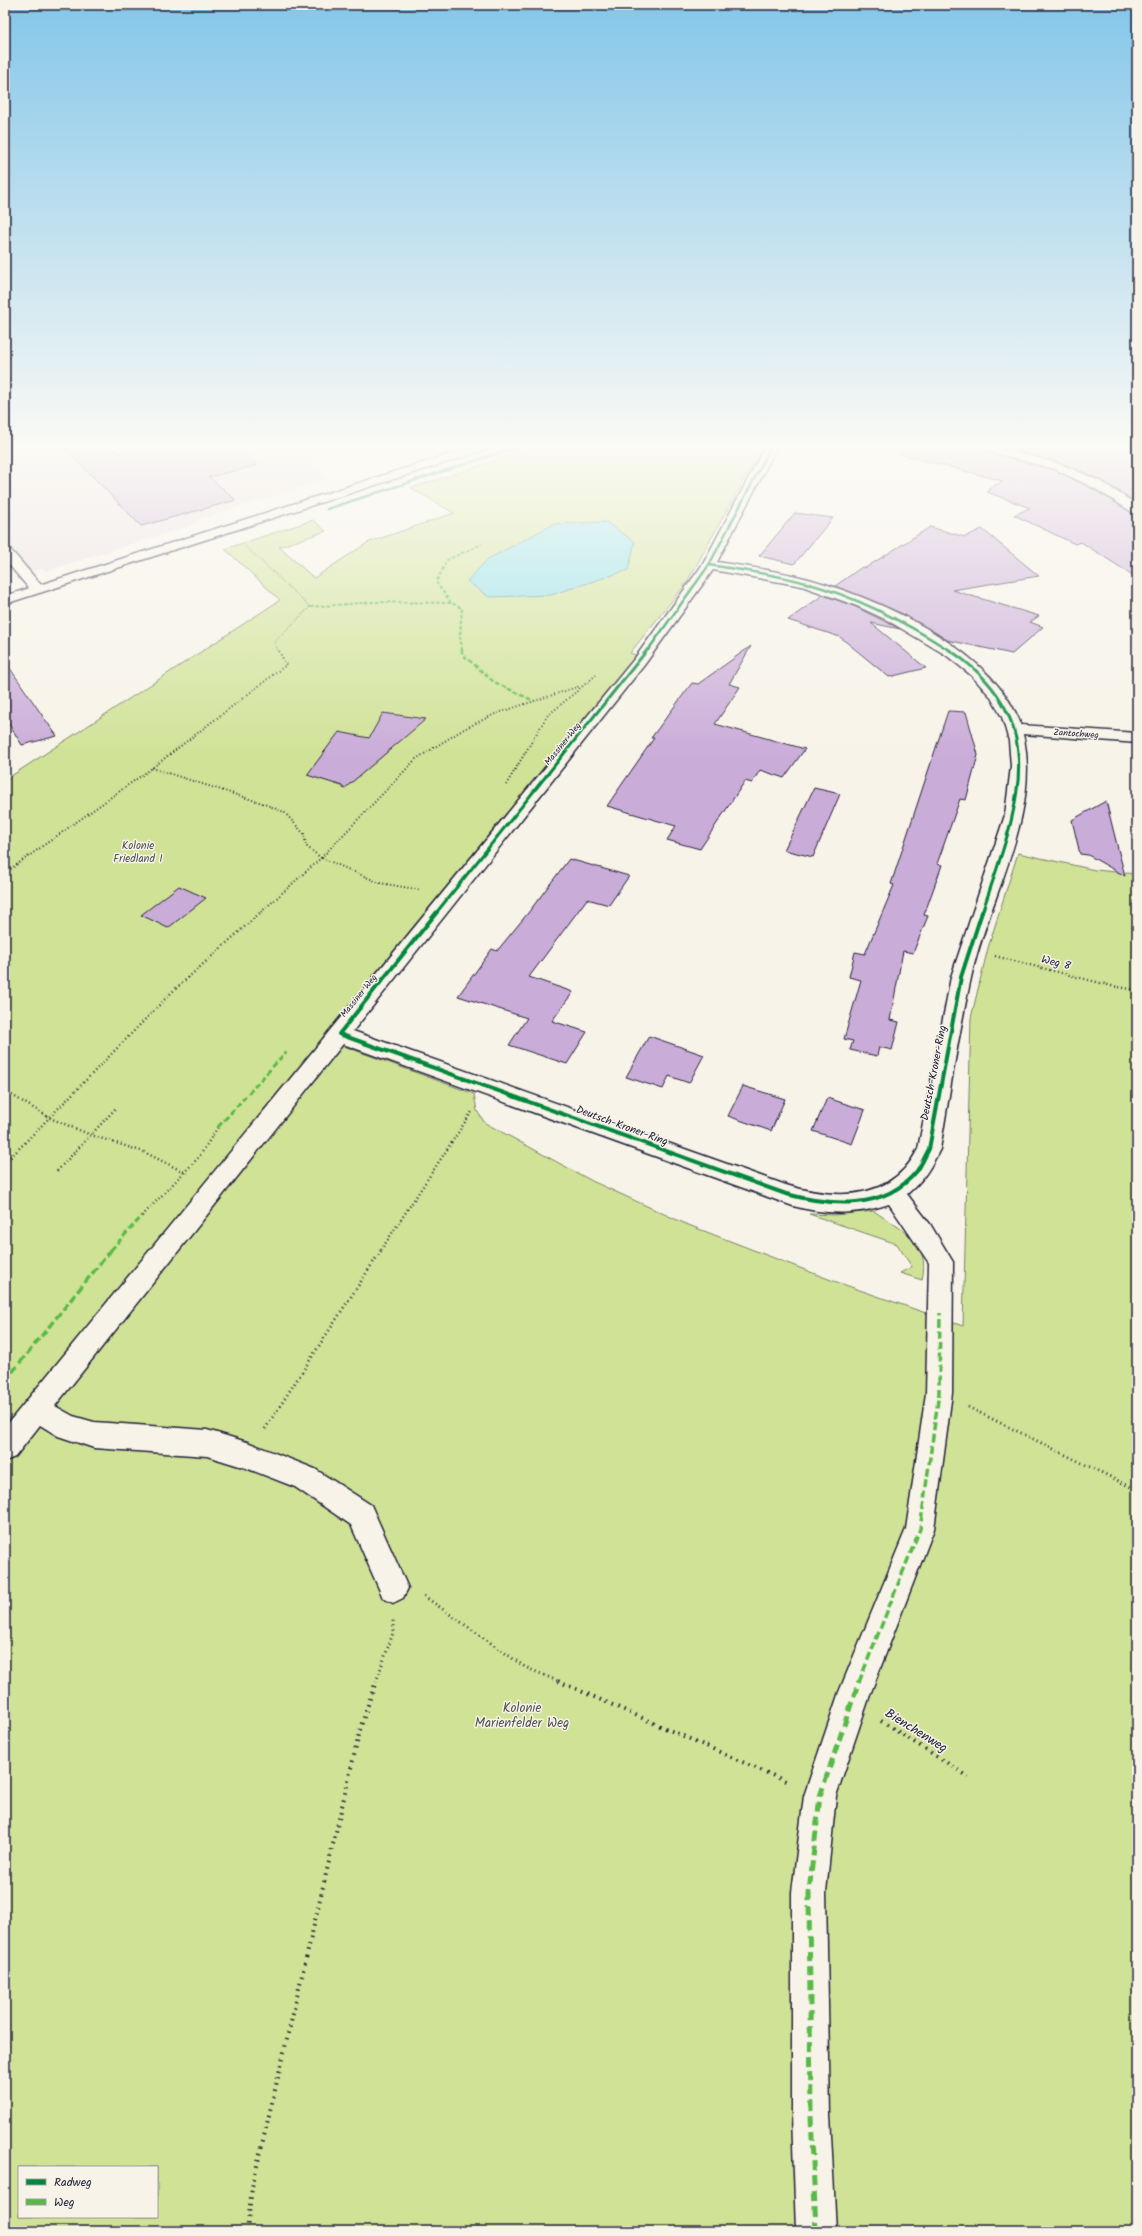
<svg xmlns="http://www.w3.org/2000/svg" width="1142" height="2236" font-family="Kalam,sans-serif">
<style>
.built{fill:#eadee3}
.green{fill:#d0e296;stroke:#798268;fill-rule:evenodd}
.water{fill:#8fe0eb;stroke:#6394a5}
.building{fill:#caacd8;stroke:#22223b}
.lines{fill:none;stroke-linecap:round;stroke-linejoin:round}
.minor-casing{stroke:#22223b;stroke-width:3}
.major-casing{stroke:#22223b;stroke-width:3}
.path-far4{stroke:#22223b;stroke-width:1.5;stroke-dasharray:0.5 2;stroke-linecap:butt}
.path-far3{stroke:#22223b;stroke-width:2;stroke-dasharray:1 2.5;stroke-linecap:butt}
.path-far2{stroke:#22223b;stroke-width:2.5;stroke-dasharray:1 3;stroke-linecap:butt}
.path-far1{stroke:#22223b;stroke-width:3;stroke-dasharray:1 3.5;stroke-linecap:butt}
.path{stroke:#22223b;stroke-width:4;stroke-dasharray:1.5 5;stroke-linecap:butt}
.minor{fill:#f7f3e8;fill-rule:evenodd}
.major{fill:#f7f3e8;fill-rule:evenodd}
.quiet-far4{stroke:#58b947;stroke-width:2;stroke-dasharray:3.5 2;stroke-linecap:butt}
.quiet-far3{stroke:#58b947;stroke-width:2.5;stroke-dasharray:4.5 2.5;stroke-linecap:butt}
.quiet-far2{stroke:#58b947;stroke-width:3;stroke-dasharray:6 3;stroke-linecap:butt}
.quiet-far1{stroke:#58b947;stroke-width:3.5;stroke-dasharray:8 3.5;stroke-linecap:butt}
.quiet{stroke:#58b947;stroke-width:5;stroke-dasharray:10 5;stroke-linecap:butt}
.cycleway-far2-casing{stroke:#f7f3e8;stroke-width:4}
.cycleway-far1-casing{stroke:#f7f3e8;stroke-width:5}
.cycleway-casing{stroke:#f7f3e8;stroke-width:6}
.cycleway-far2{stroke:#00873e;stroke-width:2.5}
.cycleway-far1{stroke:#00873e;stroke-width:3}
.cycleway{stroke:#00873e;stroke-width:4}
.labels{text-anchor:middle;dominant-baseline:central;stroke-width:3;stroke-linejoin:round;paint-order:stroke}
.far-street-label{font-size:9px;fill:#22223b;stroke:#f7f3e8}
.park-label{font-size:11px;fill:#4e5252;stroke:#f7f3e8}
.street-label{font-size:11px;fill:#22223b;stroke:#f7f3e8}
.near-park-label{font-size:13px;fill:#4e5252;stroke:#f7f3e8}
.near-street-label{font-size:13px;fill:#22223b;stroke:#f7f3e8}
</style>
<rect width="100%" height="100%" fill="#f7f3e8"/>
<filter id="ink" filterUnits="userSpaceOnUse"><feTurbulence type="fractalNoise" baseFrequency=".025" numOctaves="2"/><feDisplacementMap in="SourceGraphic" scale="8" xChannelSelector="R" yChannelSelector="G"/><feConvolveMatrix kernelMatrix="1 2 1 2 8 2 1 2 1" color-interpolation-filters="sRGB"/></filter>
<g filter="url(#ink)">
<polygon class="built" points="5,445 308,445 322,456 305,461 328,479 196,520 198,523 46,571 43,568 30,572 5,542"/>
<g class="green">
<path d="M543 445H763L687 582 630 653 636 655 322 1038 474 1094 477 1111 485 1123 592 1181 686 1224 831 1280 963 1326 971 1018 988 948 1018 853 1095 870 1137 874V2231H5V780L280 600 225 549 313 520 326 531 279 547 314 578 367 543 454 513 411 488ZM19 2167H157V2217H19Z"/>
<path d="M874 1211C902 1231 931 1240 922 1280L900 1273 912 1267 897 1244 809 1214 835 1215Z"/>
</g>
<polygon class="water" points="606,522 635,542 628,570 551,595 489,597 467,581 488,559 554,524"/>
<g class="building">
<polygon points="62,445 109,445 118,453 151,445 234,445 258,465 209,477 236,500 141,526"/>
<polygon points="901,445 969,445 972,448 1054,470 1093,489 1137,516 1137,578 1081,542 1075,544 1014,515 1030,508 987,492 991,490 988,489 1003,481 900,454"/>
<polygon points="995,445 1137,445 1137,503 1103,481 1064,464"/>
<polygon points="795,513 833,518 794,564 759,556"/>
<polygon points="930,527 965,537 982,529 1039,576 952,590 1039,616 1030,622 1043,627 1012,654 947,640 903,614 835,586 862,567 865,568"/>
<polygon points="823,595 856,607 900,629 871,623 926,668 889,677 840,637 788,620"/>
<polygon points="751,646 729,684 740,687 715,724 805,749 784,778 760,770 752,783 745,781 700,849 667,840 676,826 607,806 654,738 651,738 692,683 698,684"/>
<polygon points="5,661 42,715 57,736 22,745 5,718"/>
<polygon points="948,711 966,712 978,755 966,800 960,799 937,864 942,865 924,915 928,916 913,953 903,951 890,1020 899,1022 892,1050 879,1047 877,1056 850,1050 853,1041 844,1039 861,980 849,977 855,952 865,954 894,885 891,884"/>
<polygon points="383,713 426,719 344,789 342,786 307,775 339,732 369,738"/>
<polygon points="814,788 840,794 813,857 784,850"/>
<polygon points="1106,801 1116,841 1125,876 1088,855 1080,854 1072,820"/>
<polygon points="569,859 629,876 609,905 587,899 529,977 573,992 552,1021 587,1032 567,1064 509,1045 527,1018 458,996 492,949 497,951 528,913"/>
<polygon points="179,886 206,898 168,928 141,915"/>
<polygon points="649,1036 704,1055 689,1083 669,1076 663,1089 626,1077"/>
<polygon points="743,1086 785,1099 771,1131 728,1116"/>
<polygon points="827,1098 865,1110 852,1144 813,1131"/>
</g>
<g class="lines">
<g class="minor-casing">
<g id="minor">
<path d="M766 445H778L717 562C749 567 781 571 812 580 883 601 994 650 1021 725L1137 733V743L1023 734C1042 815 987 901 971 978 958 1035 950 1092 940 1149 931 1167 923 1181 907 1194L930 1224 953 1262 952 1393 934 1529 871 1692 836 1796 826 1892 830 2115 836 2231H796L792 2115V1892L804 1796 839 1692 906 1529 926 1393 929 1263 889 1204C857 1215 825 1215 793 1206L343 1044 55 1406 73 1416 94 1422 207 1430 247 1442 315 1469 371 1505 408 1588 403 1598 393 1603 383 1598 351 1525 295 1487 246 1468 207 1456 94 1448 58 1436 40 1425 15 1457 5 1461V1427L635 658 703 564ZM713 570 802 586 857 606 887 620 946 655 971 675 990 696 1002 717 1009 741 1011 766 1005 815 951 977 918 1149C891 1202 836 1200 786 1185L353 1031 645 664Z"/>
<polygon points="970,445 989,445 1063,465 1102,482 1137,505 1137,515 1094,488 1055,469 972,447"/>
<polygon points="5,548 10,549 42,586 44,589 42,592 32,592 5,560"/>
</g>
</g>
<g class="major-casing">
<polygon id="major" points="478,445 496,445 494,447 5,604 5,596"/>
</g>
<polyline class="path-far4" points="245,546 310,607 274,642 278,650"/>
<g class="path-far3">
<polyline points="152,768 262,803 284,812 304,834 306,846 321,858 260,913"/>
<polyline points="506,785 547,716 596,675"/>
<polyline points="321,858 416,759 464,729 495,714 580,686"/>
<polyline points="322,858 380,883 421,890"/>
<polyline points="5,873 152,768 286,665 278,649"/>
</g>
<g class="path-far2">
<polyline points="995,956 1112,986 1137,990"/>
<polyline points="5,1091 50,1118 91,1135 144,1152 190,1175"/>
<polyline points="5,1163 171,993 261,912"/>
<polyline points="57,1171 116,1108"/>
<polyline points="142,1216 199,1157 218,1127"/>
<polyline points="381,1250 473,1110"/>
</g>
<g class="path-far1">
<polyline points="968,1407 1137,1490"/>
<polyline points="265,1429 382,1249"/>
<polyline points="424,1596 525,1667 560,1682"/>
<polyline points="376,1682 393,1633 393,1618"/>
</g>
<g class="path">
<polyline points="558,1681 790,1783"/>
<polyline points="881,1721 969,1777"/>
<polyline points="247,2231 252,2187 361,1726 376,1681"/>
</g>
<use href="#minor" class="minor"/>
<use href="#major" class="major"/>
<g class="quiet-far4">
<polyline points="451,603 436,582 447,560 482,544"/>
<polyline points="310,607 374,602 451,603 462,608 460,635 462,650"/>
</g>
<polyline class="quiet-far3" points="462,649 462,654 494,682 534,701"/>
<g class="quiet-far2">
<polyline points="218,1127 286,1052"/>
<polyline points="111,1250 142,1216"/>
</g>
<g class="quiet-far1">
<polyline points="5,1381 112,1249"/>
<polyline points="859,1682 920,1529 939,1393 940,1313"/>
</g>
<polyline class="quiet" points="816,2231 811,2115 809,1892 820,1796 859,1681"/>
<g class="cycleway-far2-casing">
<g id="cycleway-far2">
<polyline points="327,509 524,445"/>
<path d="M709 565C741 570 774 574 806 583 857 597 905 622 949 650"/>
<polyline points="709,565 772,445"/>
<polyline points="648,650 709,565"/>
</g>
</g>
<g class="cycleway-far1-casing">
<g id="cycleway-far1">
<path d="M948 649C1058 721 1015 813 982 913"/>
<polyline points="436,913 648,649"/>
</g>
</g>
<g class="cycleway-casing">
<path id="cycleway" d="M437 912 339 1034 786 1194C832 1206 884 1211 917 1171 922 1164 925 1156 929 1149L961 977 982 912"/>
</g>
<use href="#cycleway-far2" class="cycleway-far2"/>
<use href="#cycleway-far1" class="cycleway-far1"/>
<use href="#cycleway" class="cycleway"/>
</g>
</g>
<linearGradient id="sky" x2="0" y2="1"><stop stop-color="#84c6e9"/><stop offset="0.59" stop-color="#fbfaf5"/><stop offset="1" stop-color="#fbfaf5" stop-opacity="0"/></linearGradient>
<rect width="1142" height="758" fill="url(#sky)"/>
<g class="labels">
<g class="far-street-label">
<text transform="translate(1076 734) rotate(4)">Zantochweg</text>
<text transform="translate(563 744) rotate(-51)">Massiner Weg</text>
<text transform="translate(359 996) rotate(-51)">Massiner Weg</text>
</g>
<g class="park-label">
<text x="138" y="846">Kolonie<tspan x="138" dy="13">Friedland I</tspan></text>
</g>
<g class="street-label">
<text transform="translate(1056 963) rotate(14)">Weg 8</text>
<text transform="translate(934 1073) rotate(-79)">Deutsch-Kroner-Ring</text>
<text transform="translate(622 1126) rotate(20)">Deutsch-Kroner-Ring</text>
</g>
<g class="near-park-label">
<text x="522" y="1708">Kolonie<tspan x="522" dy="15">Marienfelder Weg</tspan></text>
</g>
<g class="near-street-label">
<text transform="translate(916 1731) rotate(32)">Bienchenweg</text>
</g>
</g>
<rect width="1142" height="2236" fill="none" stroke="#f7f3e8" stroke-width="20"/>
<rect x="10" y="10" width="1122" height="2216" fill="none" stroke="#22223b" stroke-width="1.5" filter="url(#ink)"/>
<rect x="18" y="2166" width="140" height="52" fill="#f7f3e8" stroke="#a29fa3"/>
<rect x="26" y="2179" width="20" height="6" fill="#00873e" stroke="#a29fa3"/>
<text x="54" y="2186" font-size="12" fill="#22223b">Radweg</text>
<rect x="26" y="2199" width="20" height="6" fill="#58b947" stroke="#a29fa3"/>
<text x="54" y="2206" font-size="12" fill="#22223b">Weg</text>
</svg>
